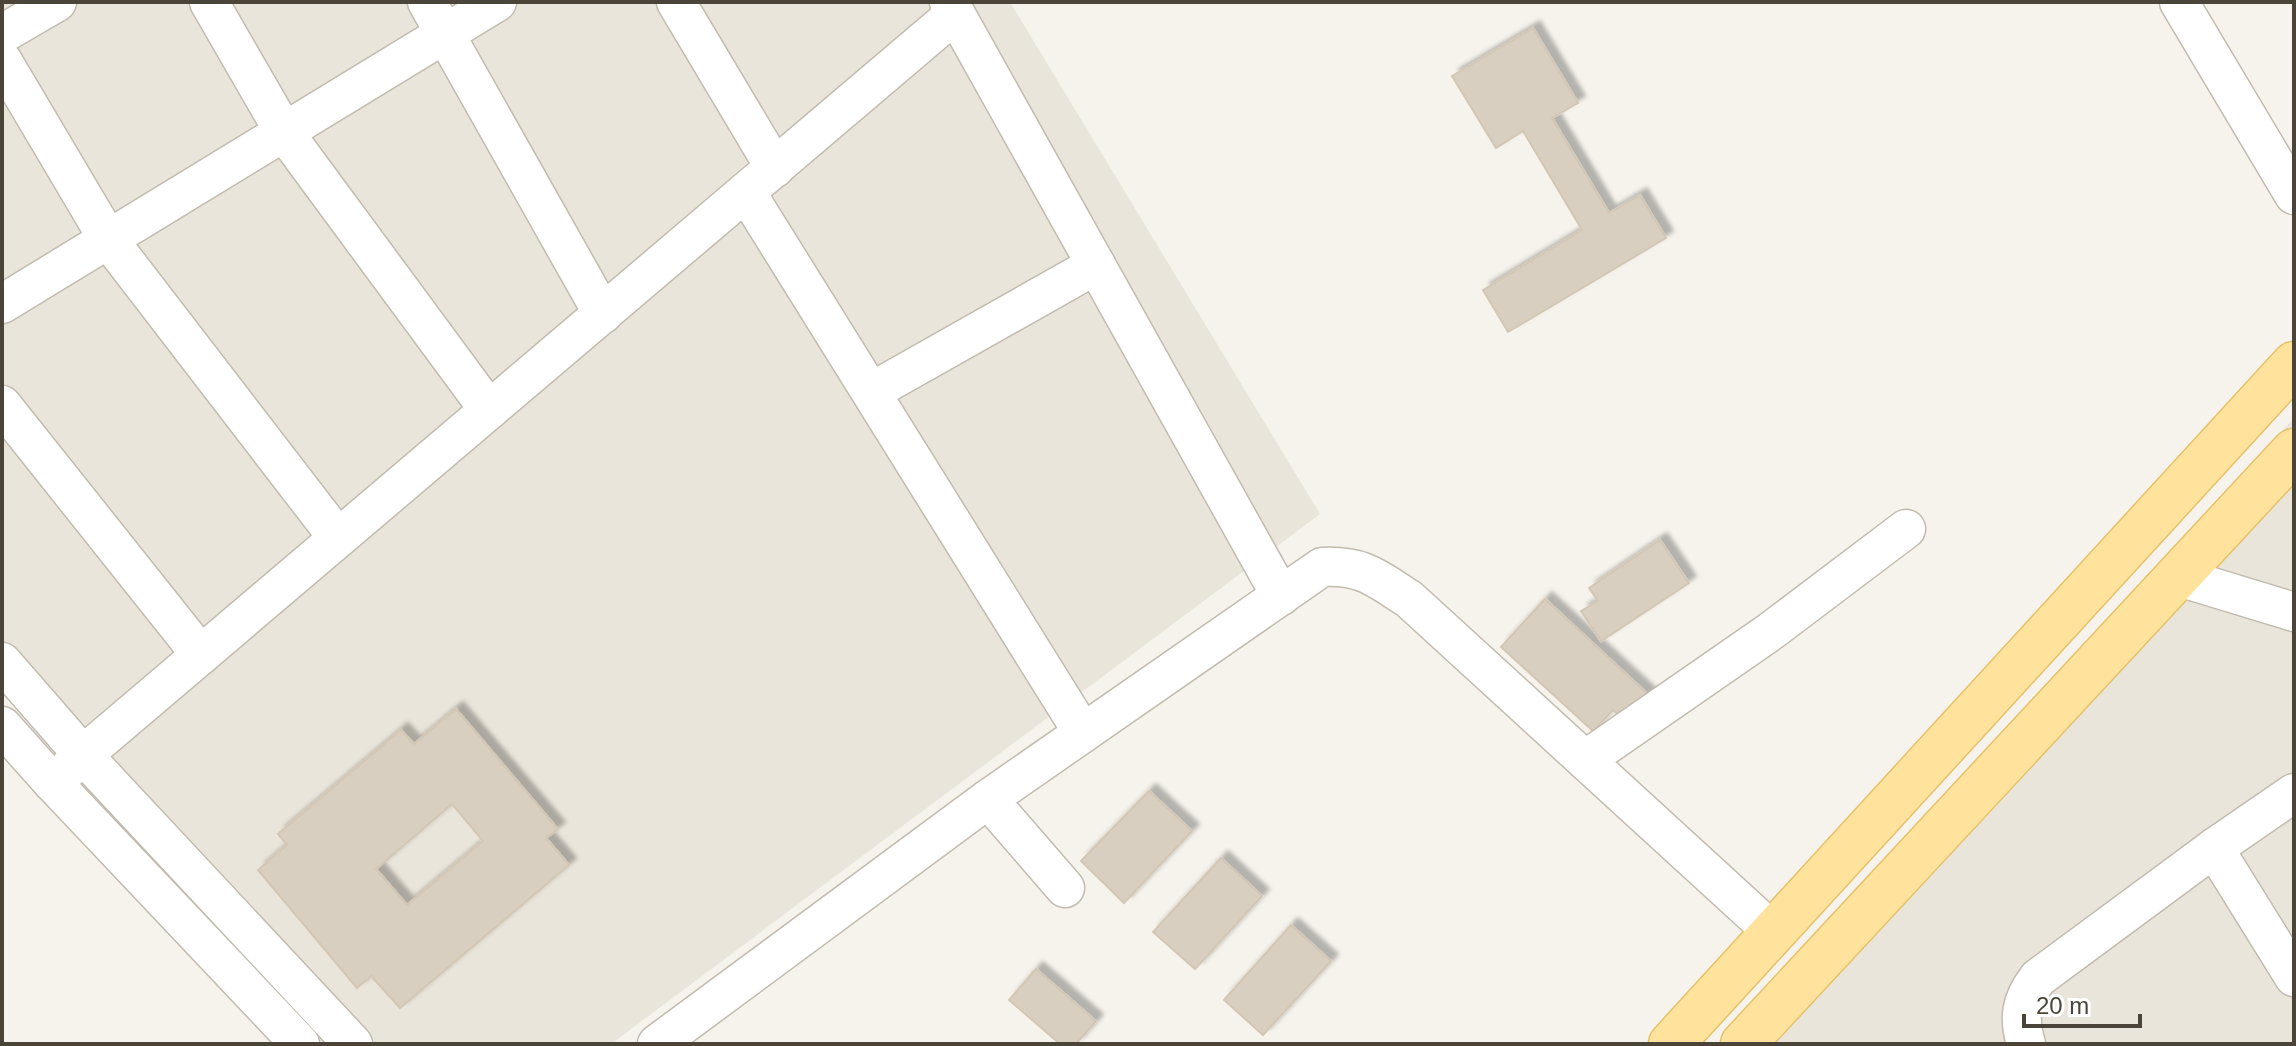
<svg xmlns="http://www.w3.org/2000/svg" width="2296" height="1046" font-family="Helvetica,sans-serif">
<style>
.residential{fill:#eae5da}
.building{fill:#d8cfc1;stroke:#d3c7b4;stroke-width:2;fill-rule:evenodd;filter:url(#shadow)}
.lines{fill:none;stroke-linecap:round;stroke-linejoin:round}
.minor-casing{stroke:#c2bbae;stroke-width:41}
.major-casing{stroke:#e6c16a;stroke-width:47}
.minor{stroke:#fff;stroke-width:38}
.major{stroke:#ffe39c;stroke-width:44}
</style>
<defs>
<filter id="shadow"><feDropShadow dx="7" dy="-7" stdDeviation="2" flood-color="#0004"/></filter>
</defs>
<rect width="100%" height="100%" fill="#f6f3ec"/>
<g class="residential">
<polygon points="2,2 1010,2 1320,514 611,1044 320,1044 94,785 2,685"/>
<polygon points="2294,418 2294,1044 1718,1044"/>
</g>
<g class="building">
<polygon points="1533,28 1578,103 1552,118 1609,213 1640,195 1666,238 1508,332 1483,290 1582,230 1523,131 1496,148 1452,76"/>
<polygon points="1660,540 1689,583 1601,641 1581,611 1598,601 1589,588"/>
<polygon points="1545,599 1652,698 1628,724 1613,710 1593,731 1501,647"/>
<path d="M456 709 558 829 546 838 569 865 400 1008 371 976 357 988 258 870 287 845 278 834 401 730 414 744ZM452 804 483 841 407 905 376 869Z"/>
<polygon points="1149,791 1192,831 1124,903 1081,861"/>
<polygon points="1221,858 1262,896 1195,969 1153,932"/>
<polygon points="1291,925 1331,961 1263,1035 1224,1000"/>
<polygon points="1036,969 1096,1021 1076,1044 1060,1044 1009,1000"/>
</g>
<g class="lines">
<g class="minor-casing">
<g id="minor">
<polyline points="209,2 284,132 489,410"/>
<polyline points="427,2 603,314"/>
<polyline points="676,2 775,168"/>
<polyline points="949,2 1281,596"/>
<polyline points="2179,2 2294,195"/>
<polyline points="2,34 57,2"/>
<polyline points="2,60 108,239 338,538"/>
<polyline points="746,192 1083,733"/>
<polyline points="2,304 497,2"/>
<polyline points="871,392 1096,265"/>
<polyline points="2,405 201,655"/>
<polyline points="2179,577 2294,612"/>
<polyline points="2,662 83,755 353,1044"/>
<polyline points="2,726 53,783 300,1044"/>
<polyline points="1585,760 1771,631 1906,529"/>
<polyline points="53,783 83,755 955,14"/>
<polyline points="988,799 1065,888"/>
<polyline points="2214,848 2294,977"/>
<path d="M657 1044 988 799 1322 567C1363 565 1376 578 1409 599L1774 933"/>
<path d="M2026 1044C2018 1017 2021 1000 2038 978L2214 848 2294 793"/>
</g>
</g>
<g class="major-casing">
<g id="major">
<polyline points="1671,1044 2294,364"/>
<polyline points="1743,1044 2294,451"/>
</g>
</g>
<use href="#minor" class="minor"/>
<use href="#major" class="major"/>
</g>
<rect width="2296" height="1046" fill="none" stroke="#4b4439" stroke-width="8"/>
<path d="M2024 1014v12h116v-12" fill="none" stroke="#4b4439" stroke-width="4"/>
<text x="2036" y="1014" font-size="24" fill="#4b4439" stroke="#ffffff" stroke-width="6" paint-order="stroke">20 m</text>
</svg>
